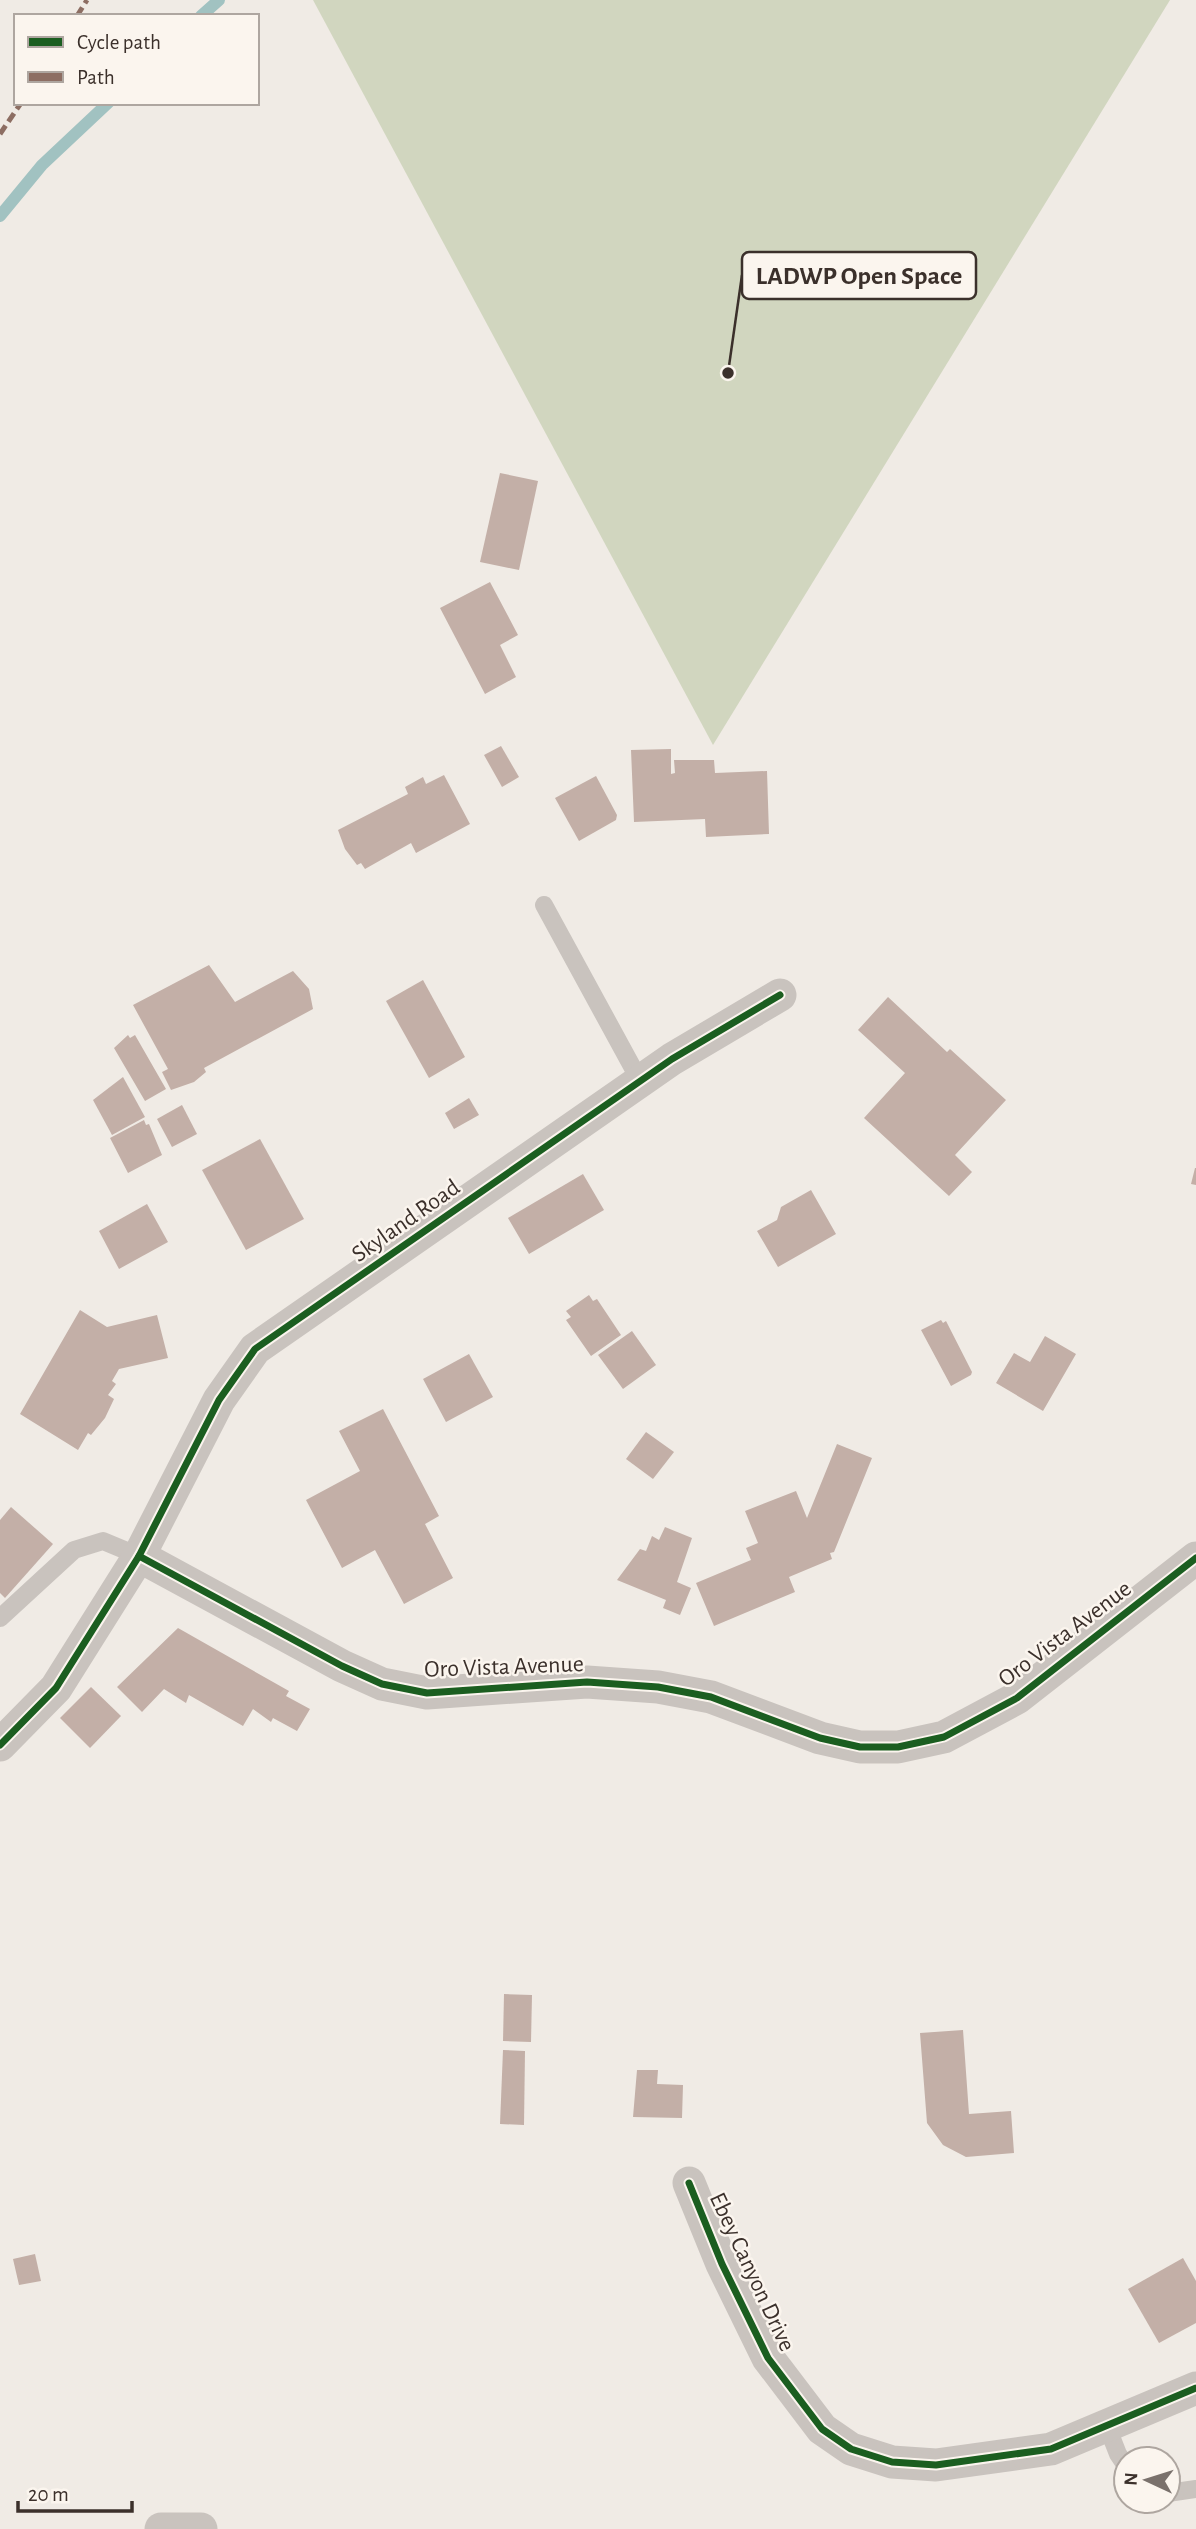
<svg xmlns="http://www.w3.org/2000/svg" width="1196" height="2529" font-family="'Alegreya Sans',sans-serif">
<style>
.green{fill:#d1d6bf}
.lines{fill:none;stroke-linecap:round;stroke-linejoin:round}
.stream{stroke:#a1c2c1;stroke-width:12}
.building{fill:#c3afa7}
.lane{stroke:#c9c3be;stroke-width:18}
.street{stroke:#c9c3be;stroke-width:33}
.quiet{stroke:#8d6e63;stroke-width:5;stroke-dasharray:10 5;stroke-linecap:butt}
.cycleway-casing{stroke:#fbf5ee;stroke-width:11}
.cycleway{stroke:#1b5e20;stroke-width:7}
.labels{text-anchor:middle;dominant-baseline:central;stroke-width:5;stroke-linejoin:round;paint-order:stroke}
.street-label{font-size:24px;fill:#3b302b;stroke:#fbf5ee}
.leader{fill:none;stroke:#3b302b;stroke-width:2.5}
.callout-dot{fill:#3b302b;stroke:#fbf5ee;stroke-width:2.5}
.callout{fill:#fbf5ee;stroke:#3b302b;stroke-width:2.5}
.callout-label{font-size:26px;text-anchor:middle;font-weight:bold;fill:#3b302b}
</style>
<rect width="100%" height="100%" fill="#f0ebe5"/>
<polygon class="green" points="313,0 1170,0 713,745"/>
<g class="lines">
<g class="stream">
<polyline points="201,16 219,0"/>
<polyline points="0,216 42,165 108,103"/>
</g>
</g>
<g class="building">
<polygon points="500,473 538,481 519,570 480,562"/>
<polygon points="490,582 518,635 500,645 516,677 485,694 440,608"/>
<polygon points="501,746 519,777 502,787 484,755"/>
<polygon points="671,749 671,774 675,773 674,760 714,760 715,773 767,771 769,834 706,837 705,819 634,822 631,750"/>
<polygon points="444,775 470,824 416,853 411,843 365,869 361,863 357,865 345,849 338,830 408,794 405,787 423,777 426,784"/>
<polygon points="596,776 617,815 616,820 579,841 555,798"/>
<polygon points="209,965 235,1002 293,971 309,989 313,1009 204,1068 206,1072 194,1082 171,1090 162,1072 168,1069 133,1005"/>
<polygon points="423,980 465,1057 429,1078 386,1001"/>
<polygon points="888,997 947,1052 950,1049 1006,1100 955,1155 972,1172 949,1196 864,1118 905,1073 858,1030"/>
<polygon points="128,1035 130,1038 135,1035 166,1089 145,1101 114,1048"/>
<polygon points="123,1077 145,1117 112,1135 93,1100"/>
<polygon points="469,1098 479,1115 454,1129 445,1113"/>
<polygon points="182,1105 197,1134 172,1147 157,1119"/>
<polygon points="144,1120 146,1125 149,1124 162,1155 128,1173 110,1138"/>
<polygon points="260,1139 304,1219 246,1250 202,1170"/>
<polygon points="1195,1168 1196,1168 1196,1185 1191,1184"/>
<polygon points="583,1174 604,1210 529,1254 508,1218"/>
<polygon points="811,1190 836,1234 778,1267 757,1231 777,1220 781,1207"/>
<polygon points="147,1204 168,1242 119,1269 99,1231"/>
<polygon points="589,1295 593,1301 597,1299 621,1335 591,1356 566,1320 571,1317 566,1311"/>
<polygon points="80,1310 107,1327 157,1315 168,1358 119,1369 112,1381 116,1384 108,1395 114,1399 105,1418 91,1435 88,1433 78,1450 20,1414"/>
<polygon points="941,1320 943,1323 946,1321 972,1372 971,1375 951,1386 921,1330"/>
<polygon points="632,1331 656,1365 623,1389 598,1355"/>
<polygon points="1045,1336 1076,1354 1043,1411 996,1383 1014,1353 1030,1362"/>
<polygon points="469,1354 493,1397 446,1422 423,1379"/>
<polygon points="383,1409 439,1516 425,1524 453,1578 404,1604 375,1550 342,1568 306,1500 360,1471 339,1431"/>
<polygon points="646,1432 674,1452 653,1479 626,1459"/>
<polygon points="837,1444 872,1458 834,1552 830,1553 832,1559 789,1577 795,1592 714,1626 696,1583 751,1560 746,1548 758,1543 745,1511 796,1491 807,1518"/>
<polygon points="11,1507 53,1544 5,1598 0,1593 0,1520"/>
<polygon points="665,1527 692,1538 677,1582 691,1588 680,1615 663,1608 666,1600 617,1580 640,1549 646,1551 652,1536 659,1540"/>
<polygon points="178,1628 289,1691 286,1696 310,1709 297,1731 273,1718 271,1722 253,1709 243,1726 189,1695 186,1703 164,1689 142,1712 117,1687"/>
<polygon points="91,1687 121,1716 90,1748 60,1718"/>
<polygon points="504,1994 532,1995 531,2042 503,2041"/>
<polygon points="963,2030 969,2114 1011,2111 1014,2153 966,2157 943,2145 927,2123 920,2033"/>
<polygon points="503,2050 525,2051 524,2125 500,2124"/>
<polygon points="637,2070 658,2070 657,2084 683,2085 682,2118 633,2117"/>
<polygon points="35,2254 41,2281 19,2285 13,2259"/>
<polygon points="1183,2258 1196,2281 1196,2323 1159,2343 1128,2289"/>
</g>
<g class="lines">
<g class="lane">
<polyline points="544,905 640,1081"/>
<polyline points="0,1618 74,1550 103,1541 139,1556"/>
<polyline points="1107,2426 1118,2454 1126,2466"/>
<polyline points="1168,2493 1196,2489"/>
</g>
<g class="street">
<polyline points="139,1556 219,1400 255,1349 672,1059 780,995"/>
<polyline points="0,1745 56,1688 139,1556 342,1666 382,1684 427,1693 587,1682 658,1687 711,1697 820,1738 860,1747 898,1747 944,1737 1017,1698 1196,1558"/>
<polyline points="689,2183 722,2264 768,2358 822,2429 851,2449 892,2462 936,2465 1051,2449 1196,2388"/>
<polyline points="161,2529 201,2529"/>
</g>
<g class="quiet">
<polyline points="77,16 87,0"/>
<polyline points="0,134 21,103"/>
</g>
<g class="cycleway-casing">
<g id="cycleway">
<polyline points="139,1556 219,1400 255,1349 672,1059 780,995"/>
<polyline points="0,1745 56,1688 139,1556 342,1666 382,1684 427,1693 587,1682 658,1687 711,1697 820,1738 860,1747 898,1747 944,1737 1017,1698 1196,1558"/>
<polyline points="689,2183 722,2264 768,2358 822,2429 851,2449 892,2462 936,2465 1051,2449 1196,2388"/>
</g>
</g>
<use href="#cycleway" class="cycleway"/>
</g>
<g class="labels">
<g class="street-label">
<text transform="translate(406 1221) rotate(-35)">Skyland Road</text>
<text transform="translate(1065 1634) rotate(-37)">Oro Vista Avenue</text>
<text transform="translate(504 1667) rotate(-2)">Oro Vista Avenue</text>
<text transform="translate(752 2272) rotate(65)">Ebey Canyon Drive</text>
</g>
</g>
<path class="leader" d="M728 373L742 275"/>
<circle class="callout-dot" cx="728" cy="373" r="7"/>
<rect class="callout" x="742" y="252" width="234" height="47" rx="7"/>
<g class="callout-label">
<text x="859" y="284">LADWP Open Space</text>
</g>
<rect x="14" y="14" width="245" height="91" fill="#fbf5ee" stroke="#aea6a0" stroke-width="2"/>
<rect x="28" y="37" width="35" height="10" fill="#1b5e20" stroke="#aea6a0" stroke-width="2"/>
<text x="77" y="49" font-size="21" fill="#3b302b">Cycle path</text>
<rect x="28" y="72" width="35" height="10" fill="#8d6e63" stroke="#aea6a0" stroke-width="2"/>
<text x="77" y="84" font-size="21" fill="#3b302b">Path</text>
<g transform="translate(1147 2480) rotate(274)"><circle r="33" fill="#fbf5ee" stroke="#aea6a0" stroke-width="2"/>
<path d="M0-5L12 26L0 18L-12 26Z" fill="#7a716c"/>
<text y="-10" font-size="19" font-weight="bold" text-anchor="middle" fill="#3b302b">N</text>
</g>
<path d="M18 2501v10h114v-10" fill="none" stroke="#3b302b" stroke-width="3.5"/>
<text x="28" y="2501" font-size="21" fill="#3b302b" stroke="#fbf5ee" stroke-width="5" paint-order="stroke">20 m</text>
</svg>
